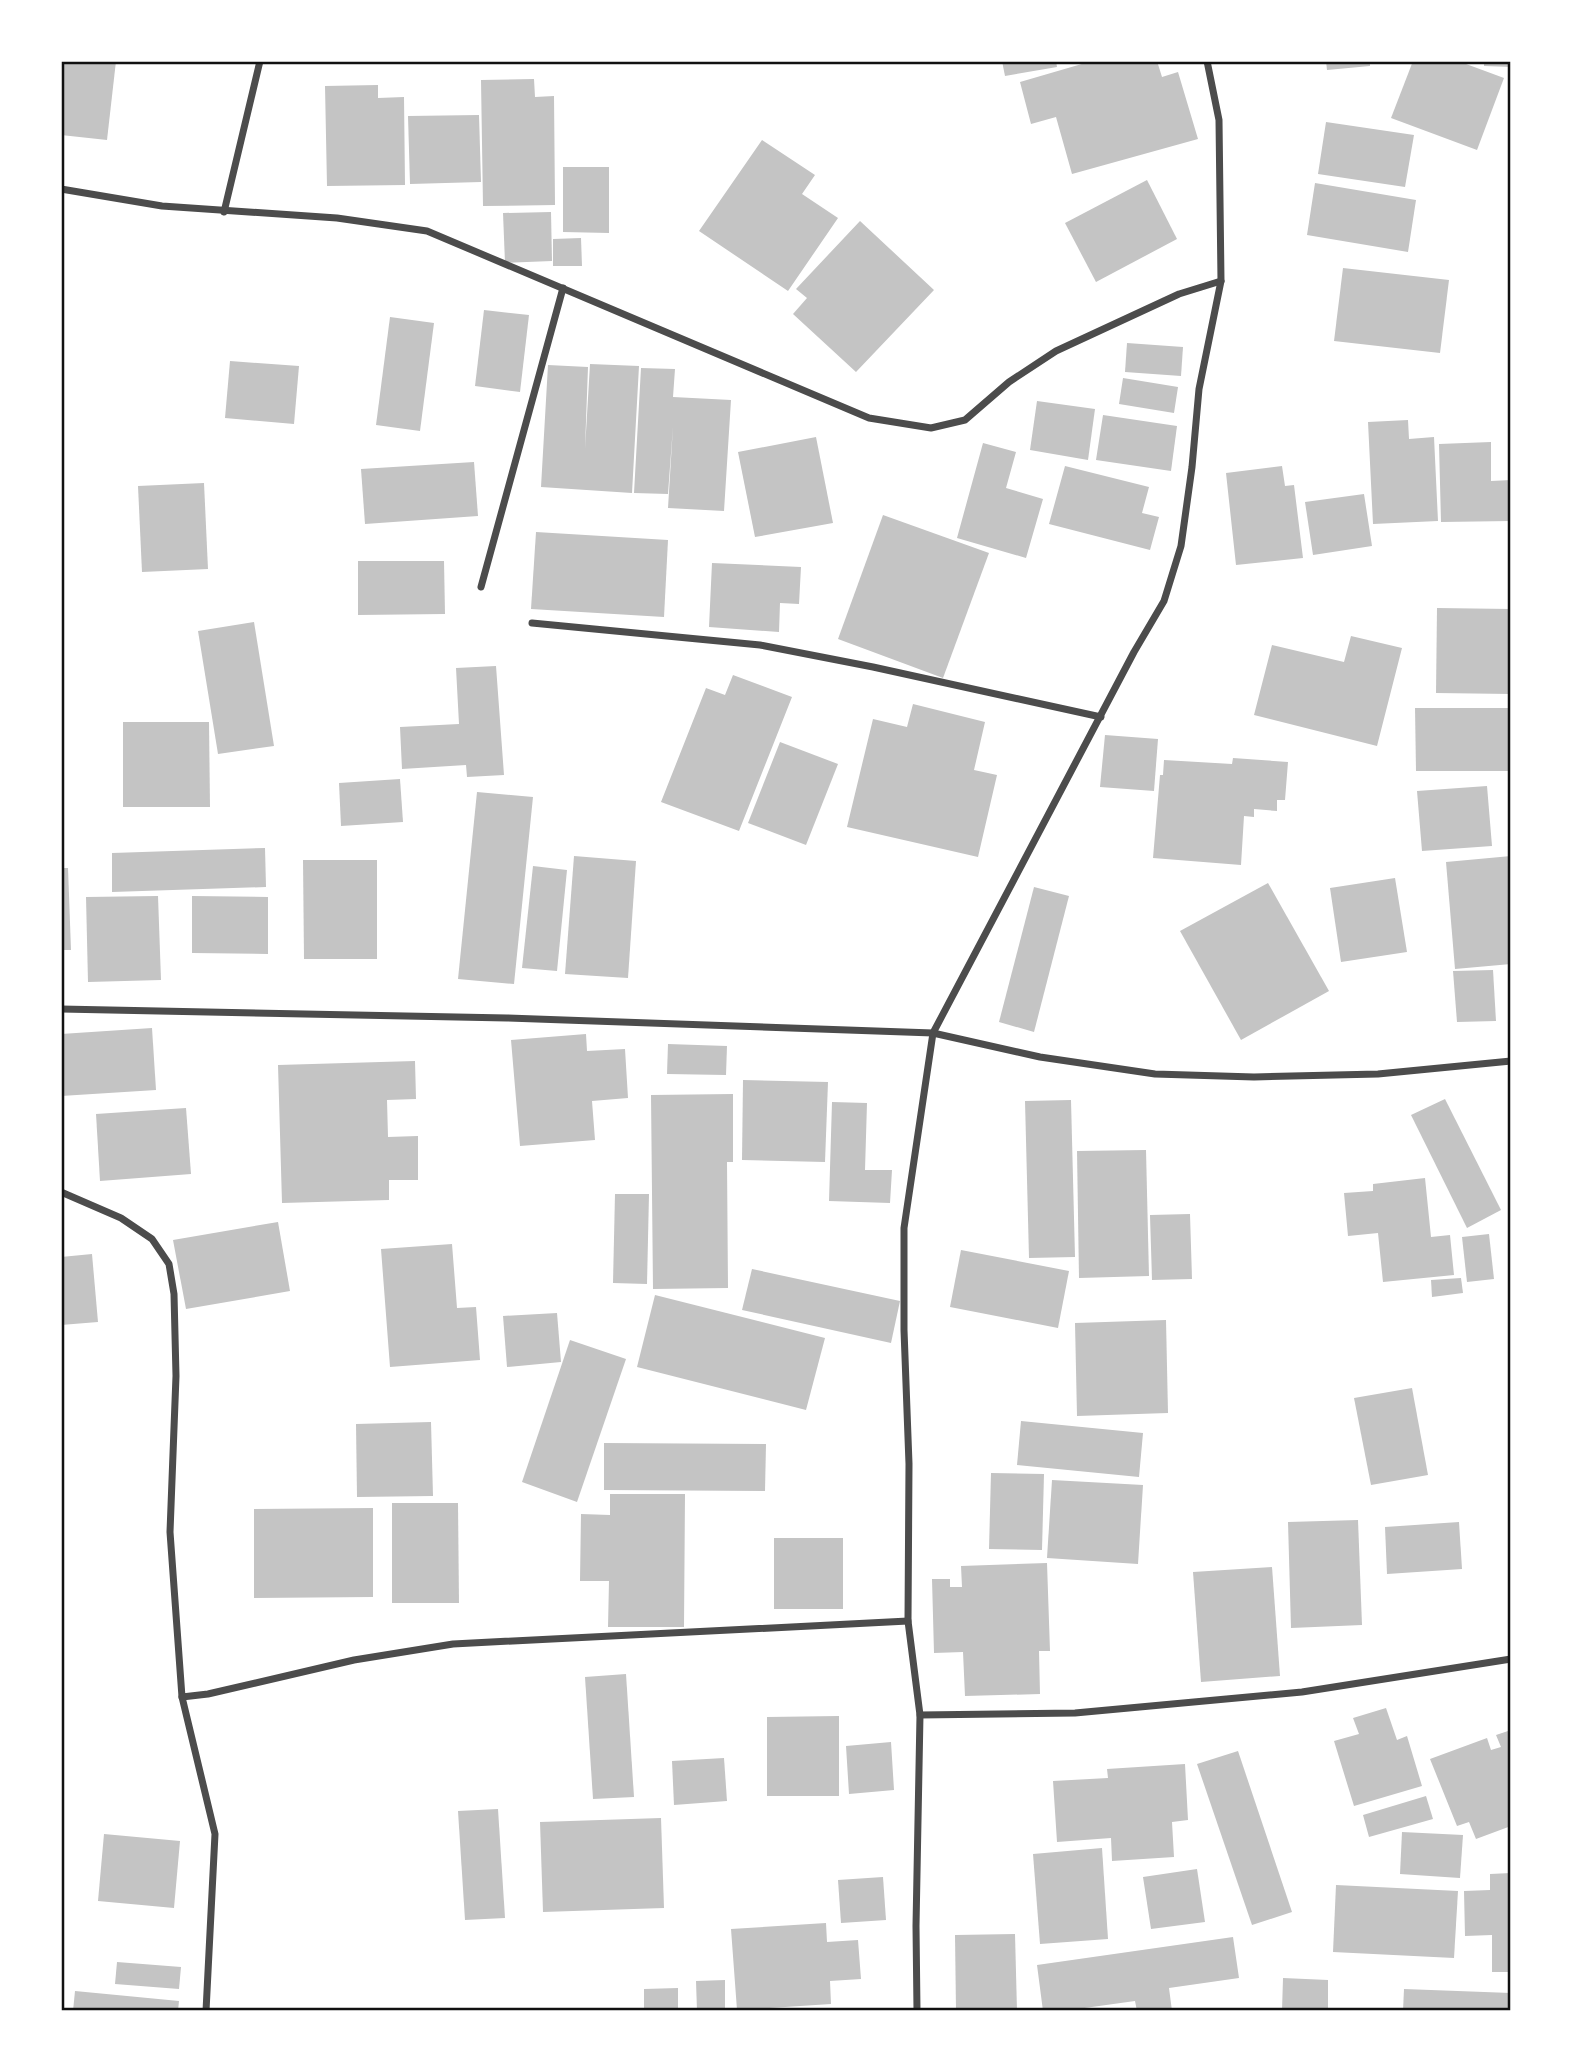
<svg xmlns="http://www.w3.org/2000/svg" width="1572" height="2072" font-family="Roboto,sans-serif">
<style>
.building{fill:#c4c4c4}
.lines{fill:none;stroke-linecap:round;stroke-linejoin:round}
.minor{stroke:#4c4c4c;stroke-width:7}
.neatline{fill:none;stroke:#111;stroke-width:2.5}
</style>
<rect width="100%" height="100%" fill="#fff"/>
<g class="building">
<polygon points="61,61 116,61 107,140 61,135"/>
<polygon points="1002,61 1056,61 1057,67 1005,76"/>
<polygon points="1092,61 1157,61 1162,77 1178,72 1198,139 1072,174 1056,117 1031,124 1020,82"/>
<polygon points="1326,61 1370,61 1370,66 1327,70"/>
<polygon points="1413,61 1458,61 1504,78 1477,150 1391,118"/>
<polygon points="1484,61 1511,61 1511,67 1484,66"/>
<polygon points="534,79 535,97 554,96 555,205 483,206 481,80"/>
<polygon points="378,85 378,98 404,97 405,185 327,186 325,86"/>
<polygon points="479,115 481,182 410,184 408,116"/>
<polygon points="1326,122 1414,135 1405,187 1318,174"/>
<polygon points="762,140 815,175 802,194 838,218 788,291 699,231"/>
<polygon points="563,167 609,167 609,233 563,232"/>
<polygon points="1147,180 1177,239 1096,282 1065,223"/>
<polygon points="1315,183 1416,200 1408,252 1307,235"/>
<polygon points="551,212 552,261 505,263 503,213"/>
<polygon points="860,221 934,290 856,372 793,314 807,298 796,289"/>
<polygon points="581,238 582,266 553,266 553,239"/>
<polygon points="1343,268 1449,280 1440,353 1334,341"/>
<polygon points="484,310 529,315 520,392 475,386"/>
<polygon points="390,317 434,323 420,431 376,425"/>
<polygon points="1127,343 1183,347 1181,376 1125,372"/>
<polygon points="230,361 299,366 294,424 225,418"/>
<polygon points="590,364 639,366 632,493 541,487 548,365 588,367 585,449"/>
<polygon points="641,368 675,369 673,397 731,400 724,511 668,508 673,426 668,494 634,493"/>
<polygon points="1123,378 1178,387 1174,413 1119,404"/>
<polygon points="1037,401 1095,409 1088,460 1030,450"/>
<polygon points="1103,415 1177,426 1171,471 1096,460"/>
<polygon points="1408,420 1409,439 1434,437 1438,521 1373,524 1368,422"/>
<polygon points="816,437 833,523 755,537 738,452"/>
<polygon points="1491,442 1491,481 1511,480 1511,521 1441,522 1439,444"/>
<polygon points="983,443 1016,452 1006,488 1043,499 1026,558 957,538"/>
<polygon points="474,462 478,516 365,524 361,469"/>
<polygon points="1065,466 1149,487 1142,513 1159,517 1150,550 1049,524"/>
<polygon points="1282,466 1285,486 1294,485 1303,558 1236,565 1226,473"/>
<polygon points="204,483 208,569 142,572 138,486"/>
<polygon points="1364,494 1372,546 1313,555 1305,502"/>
<polygon points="883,515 989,553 943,678 838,639"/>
<polygon points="536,532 668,540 664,617 531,609"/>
<polygon points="358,561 444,561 445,614 358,615"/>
<polygon points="712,563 801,567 799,604 780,603 779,632 709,627"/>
<polygon points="1437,608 1511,609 1511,694 1436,693"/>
<polygon points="254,622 274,746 218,754 198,631"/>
<polygon points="1351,636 1402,648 1377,746 1254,715 1272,645 1344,662"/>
<polygon points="496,666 504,775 467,777 466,765 402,769 400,727 459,724 456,668"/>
<polygon points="733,675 792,697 739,831 661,802 706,688 725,695"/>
<polygon points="913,704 985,722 974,770 997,775 978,857 847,827 873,719 907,727"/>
<polygon points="1415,708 1511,708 1511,771 1416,771"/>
<polygon points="123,722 209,722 210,807 123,807"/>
<polygon points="1105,735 1158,739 1154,791 1100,787"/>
<polygon points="780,742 838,764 806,845 748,823"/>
<polygon points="1233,758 1288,762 1285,800 1277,800 1277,811 1254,809 1254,817 1244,816 1241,865 1153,858 1160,775 1163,775 1164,760 1232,764"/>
<polygon points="400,779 403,822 341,826 339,783"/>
<polygon points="1487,786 1492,846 1422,851 1417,791"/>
<polygon points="477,792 533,797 514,984 458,979"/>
<polygon points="265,848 266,887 112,892 112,853"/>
<polygon points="574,856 636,861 628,978 565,974"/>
<polygon points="1511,856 1511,964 1455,969 1446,862"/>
<polygon points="303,860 377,860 377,959 304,959"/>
<polygon points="533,866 567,870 557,971 522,968"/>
<polygon points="61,868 68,868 71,950 61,950"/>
<polygon points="1395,878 1407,952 1341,962 1330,888"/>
<polygon points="1268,883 1329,991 1241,1040 1180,931"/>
<polygon points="1034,887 1069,896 1034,1032 999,1022"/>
<polygon points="158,896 161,980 88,982 86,897"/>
<polygon points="192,896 268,897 268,954 192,953"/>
<polygon points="1493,970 1496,1021 1457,1022 1453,971"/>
<polygon points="152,1028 156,1090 61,1096 61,1034"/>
<polygon points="586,1034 587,1051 625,1049 628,1098 592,1101 595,1140 520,1146 511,1040"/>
<polygon points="668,1044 727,1046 726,1075 667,1074"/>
<polygon points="415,1061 416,1099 387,1100 388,1137 418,1136 418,1180 389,1180 389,1200 282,1203 278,1065"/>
<polygon points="743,1080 828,1082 825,1162 742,1160"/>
<polygon points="733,1094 733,1162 727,1162 728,1288 653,1289 651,1095"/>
<polygon points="1445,1099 1501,1210 1467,1228 1411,1115"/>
<polygon points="1071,1100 1075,1257 1029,1258 1025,1101"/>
<polygon points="832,1102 867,1103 865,1170 892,1170 890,1203 829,1201"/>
<polygon points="186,1108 191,1174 100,1181 96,1114"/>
<polygon points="1146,1150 1149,1276 1079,1278 1077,1151"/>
<polygon points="1425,1178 1431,1237 1450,1235 1454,1275 1383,1282 1378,1233 1348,1236 1344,1193 1373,1191 1373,1184"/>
<polygon points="615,1194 649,1194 647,1284 613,1283"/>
<polygon points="1190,1214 1192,1279 1152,1280 1150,1215"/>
<polygon points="278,1222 290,1291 186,1309 173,1240"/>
<polygon points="1489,1234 1494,1279 1467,1282 1462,1237"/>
<polygon points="452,1244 457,1308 476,1307 480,1360 390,1367 381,1249"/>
<polygon points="961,1250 1069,1271 1058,1328 950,1307"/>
<polygon points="92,1254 98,1322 61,1325 61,1257"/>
<polygon points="752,1269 900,1301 891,1343 742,1310"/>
<polygon points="1461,1278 1463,1293 1432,1297 1431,1280"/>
<polygon points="655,1295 825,1338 806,1410 637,1367"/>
<polygon points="557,1313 561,1362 507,1367 503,1316"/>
<polygon points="1166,1320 1168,1413 1077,1416 1075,1323"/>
<polygon points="570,1340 626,1359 577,1502 522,1482"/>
<polygon points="1412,1388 1428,1475 1371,1485 1354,1398"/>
<polygon points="1021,1421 1143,1433 1139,1477 1017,1465"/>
<polygon points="431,1422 433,1496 357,1497 356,1424"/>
<polygon points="604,1443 766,1444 765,1491 604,1490"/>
<polygon points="991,1473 1044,1474 1042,1550 989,1549"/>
<polygon points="1052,1480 1143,1485 1138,1564 1047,1558"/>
<polygon points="610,1494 685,1494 684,1627 608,1627 609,1581 580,1581 581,1514 610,1515"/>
<polygon points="392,1503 458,1503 459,1603 392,1603"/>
<polygon points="373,1508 373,1597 254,1598 254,1509"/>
<polygon points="1358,1520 1362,1625 1291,1628 1288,1522"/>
<polygon points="1459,1522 1462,1569 1387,1574 1385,1527"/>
<rect x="774" y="1538" width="69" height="71"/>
<polygon points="1047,1563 1050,1651 1039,1651 1040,1694 965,1696 963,1652 934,1653 932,1579 950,1579 950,1587 962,1587 961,1566"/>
<polygon points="1272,1567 1280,1676 1201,1682 1193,1572"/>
<polygon points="626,1674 634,1797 593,1799 585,1677"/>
<polygon points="1386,1708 1397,1740 1407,1736 1422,1786 1354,1806 1334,1741 1359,1734 1353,1718"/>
<polygon points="839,1716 839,1796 767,1796 767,1717"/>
<polygon points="1511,1730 1511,1826 1476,1839 1469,1822 1457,1826 1430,1759 1487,1738 1491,1750 1501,1747 1496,1735"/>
<polygon points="891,1742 894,1790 849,1794 846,1746"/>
<polygon points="1238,1751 1292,1912 1252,1925 1197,1764"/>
<polygon points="724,1758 727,1801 674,1805 672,1761"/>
<polygon points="1185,1764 1188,1820 1172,1822 1174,1857 1112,1861 1111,1838 1057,1842 1053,1781 1108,1778 1107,1769"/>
<polygon points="1426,1796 1433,1819 1369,1837 1363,1815"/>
<polygon points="498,1809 505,1918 465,1920 458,1811"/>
<polygon points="661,1818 664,1908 543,1912 540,1822"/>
<polygon points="1402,1832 1463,1835 1460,1878 1400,1874"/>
<polygon points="104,1834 180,1841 174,1908 98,1901"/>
<polygon points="1102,1848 1108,1939 1040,1944 1033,1854"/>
<polygon points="1197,1869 1205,1922 1151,1929 1143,1877"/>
<polygon points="1511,1873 1511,1972 1492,1972 1492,1935 1465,1936 1464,1891 1490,1890 1490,1874"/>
<polygon points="883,1877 886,1920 841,1923 838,1880"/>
<polygon points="1336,1885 1458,1891 1454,1958 1333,1952"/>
<polygon points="826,1923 827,1942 858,1940 861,1979 830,1981 831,2004 737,2010 731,1929"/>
<polygon points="1015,1934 1017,2011 956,2011 955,1935"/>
<polygon points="1233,1937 1239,1978 1169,1988 1172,2011 1137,2011 1135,2001 1063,2011 1043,2011 1037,1965"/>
<polygon points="117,1962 181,1967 179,1989 115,1984"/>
<polygon points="1283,1978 1328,1980 1328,2011 1282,2011"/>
<polygon points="725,1980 725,2011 697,2011 696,1981"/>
<polygon points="678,1988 678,2011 644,2011 644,1989"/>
<polygon points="1404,1989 1511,1993 1511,2011 1403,2011"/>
<polygon points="75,1991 179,2001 178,2011 73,2011"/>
</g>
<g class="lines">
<g class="minor">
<polyline points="61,189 162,206 337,218 427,231 869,418 931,428 965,420 1009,382 1056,351 1179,294 1221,281"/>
<polyline points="224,212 260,61"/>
<polyline points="481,587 563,288"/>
<polyline points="532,623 760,645 873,667 1101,717"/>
<polyline points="61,1009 507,1018 933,1033 1040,1057 1155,1074 1254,1077 1378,1074 1511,1061"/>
<polyline points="61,1192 121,1218 152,1239 169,1264 174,1294 176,1376 170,1532 182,1697 208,1694 354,1660 453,1644 908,1621"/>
<polyline points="182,1697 215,1834 206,2011"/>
<polyline points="920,1715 1075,1713 1302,1692 1511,1659"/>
<polyline points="917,2011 916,1926 920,1715 908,1621 909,1464 904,1330 904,1228 933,1033 1134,652 1164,601 1181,546 1192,467 1199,389 1221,281 1219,120 1207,61"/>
</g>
</g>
<rect width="1572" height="2072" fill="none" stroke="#ffffff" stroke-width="126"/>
<rect x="63" y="63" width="1446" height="1946" class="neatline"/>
</svg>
